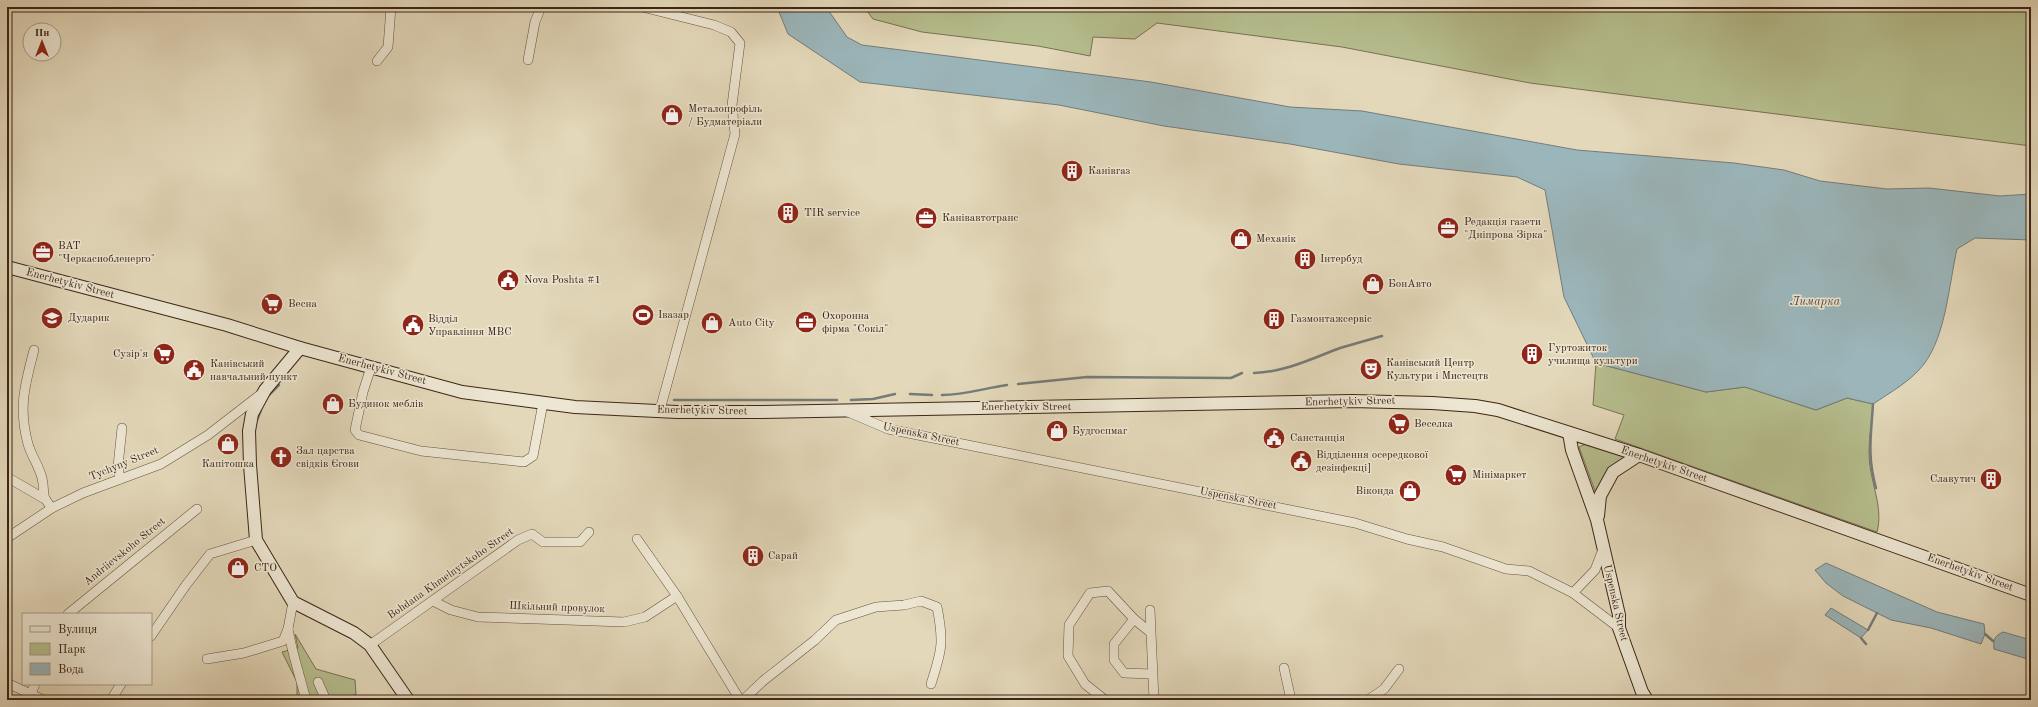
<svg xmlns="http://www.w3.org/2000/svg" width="2038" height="707" font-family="'Old Standard TT',serif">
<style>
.green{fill:#b6be8e;stroke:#797252}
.water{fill:#9bb6bb;stroke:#757c79}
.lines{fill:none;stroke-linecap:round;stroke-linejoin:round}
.stream{stroke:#757c79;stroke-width:2.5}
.street-casing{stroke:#66523f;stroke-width:10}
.secondary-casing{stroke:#3c2516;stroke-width:14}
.street{stroke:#ede6d2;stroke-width:9}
.secondary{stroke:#ede6d2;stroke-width:12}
.labels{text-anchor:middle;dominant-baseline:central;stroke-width:3;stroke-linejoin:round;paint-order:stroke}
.poi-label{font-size:11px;fill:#3c2516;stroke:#ede6d2;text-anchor:start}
.street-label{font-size:11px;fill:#3c2516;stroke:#ede6d2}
.water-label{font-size:12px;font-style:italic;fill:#54493f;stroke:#ede6d2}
</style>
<rect width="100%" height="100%" fill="#e3d8ba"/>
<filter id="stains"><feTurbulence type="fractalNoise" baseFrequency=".005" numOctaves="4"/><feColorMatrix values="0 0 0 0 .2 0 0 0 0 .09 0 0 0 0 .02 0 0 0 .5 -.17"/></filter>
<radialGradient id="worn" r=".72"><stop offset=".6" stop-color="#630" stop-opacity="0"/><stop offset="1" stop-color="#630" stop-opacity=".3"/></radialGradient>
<g class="green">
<polygon points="864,7 2031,7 2031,146 1530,83 1342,47 1157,23 1135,39 1093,37 1090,56 1038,46 922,32 873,19"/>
<rect x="2027" y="343" width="4" height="47"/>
<path d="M1596 363 1706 392 1745 387 1816 410 1847 398 1873 404C1872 424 1867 446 1870 466 1873 488 1883 510 1877 532L1615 439 1624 415 1593 405Z"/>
<polygon points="1586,444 1626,457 1597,496 1579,447"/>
<polygon points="295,634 316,669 355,680 356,694 344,700 297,700 297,682 282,652 298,648"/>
</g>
<g class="water">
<path d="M777 7H826L847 37 862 45 1151 82 1290 107 1362 111 1577 150 1734 163 1784 170 1820 181 1887 189 1929 188 2000 196 2031 194V240L1975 238 1957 249C1949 284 1946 335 1924 364 1911 381 1891 392 1873 404L1847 398 1816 410 1745 387 1706 392 1596 363 1564 297 1545 190 1517 177 1399 164 1290 144 1164 126 1059 105 860 82 788 34Z"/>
<polygon points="1826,563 1937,612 1984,624 1985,634 1981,644 1931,628 1891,620 1843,596 1826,583 1815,570"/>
<polygon points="1831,608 1868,630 1861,638 1825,615"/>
<path d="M2003 632 2031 640V660L1994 649C1993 639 1995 636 2003 632Z"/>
</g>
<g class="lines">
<g class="stream">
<path d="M1254 373C1285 372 1311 359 1340 348 1354 344 1368 340 1382 336"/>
<polyline points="1018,384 1087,377 1231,378 1242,373"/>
<polyline points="910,394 932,395"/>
<path d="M942 395C965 395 985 388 1007 385"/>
<polyline points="266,398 279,385"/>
<polyline points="674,400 837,400"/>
<polyline points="851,400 873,399 895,394"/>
<path d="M1873 404C1871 436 1867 456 1876 488"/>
<polyline points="257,420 261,410"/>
<polyline points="1868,630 1877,613"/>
<polyline points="1985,634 1993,641"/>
<polyline points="1861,638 1866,644"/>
</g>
<g class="street-casing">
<g id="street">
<polyline points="642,7 714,25 731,32 740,43 732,105 735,134 660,410"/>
<polyline points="528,60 535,22 541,7"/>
<polyline points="377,61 388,47 391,7"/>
<path d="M34 350C25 385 18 407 28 444 31 455 39 466 42 478 46 494 39 493 52 508"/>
<polyline points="371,367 363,392 355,430 359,435 421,451 524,462 533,456 543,403"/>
<polyline points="848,412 888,429 1355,523 1407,539 1443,547 1506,569 1529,571 1573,593 1595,570 1603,549"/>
<polyline points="7,477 43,498"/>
<polyline points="120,479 118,466 122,428"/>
<polyline points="7,538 52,508 83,493 161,464 208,435 261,394"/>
<polyline points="637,539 677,596 740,700"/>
<polyline points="1573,593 1619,628"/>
<polyline points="433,601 451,610 478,617 624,622 645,617 677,596"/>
<polyline points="1150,610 1154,700"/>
<polyline points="68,614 197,509"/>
<polyline points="1134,619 1150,632"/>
<path d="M288 629C292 653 300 676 306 700"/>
<polyline points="151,636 186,585 210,554 256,540"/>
<polyline points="370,645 518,540 532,534 543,542 580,542 589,532"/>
<polyline points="207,659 244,653 283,641 288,629 293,602"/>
<polyline points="1284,668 1291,700"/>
<polyline points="318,682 326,700"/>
<polyline points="7,683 44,700"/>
<polyline points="31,694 35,684"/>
<polyline points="111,700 121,684"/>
<path d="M743 700 763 681 815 640 836 620 876 607 904 605 921 601 937 607C944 642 942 650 931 684"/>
<polyline points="1105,700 1085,684 1068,656 1069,625 1090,593 1108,591 1134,619 1114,644 1114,660 1124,673 1152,674"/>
<polyline points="1368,700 1384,689 1399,669"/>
</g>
</g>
<g class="secondary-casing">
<g id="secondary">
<polyline points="7,267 227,325 300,348 462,392 575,407 677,412 759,412 1352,401 1432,403 1475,406 1498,410 1639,455 2031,595"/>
<polyline points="300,348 265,390 252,414 249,431 250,465 256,540 293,602 354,633 370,645 408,700"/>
<polyline points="1569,433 1572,450 1597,520 1619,615 1619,628 1642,692 1647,700"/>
<polyline points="1598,516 1600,496 1613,472 1639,455"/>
</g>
</g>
<use href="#street" class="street"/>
<use href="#secondary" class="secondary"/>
</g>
<defs>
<g id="shop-disc" transform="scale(1.15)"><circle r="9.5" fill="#8f2418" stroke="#ede6d2"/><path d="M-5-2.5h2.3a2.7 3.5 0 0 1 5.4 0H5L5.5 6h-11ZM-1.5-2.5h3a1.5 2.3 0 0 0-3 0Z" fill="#fff"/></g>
<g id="building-disc" transform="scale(1.15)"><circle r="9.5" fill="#8f2418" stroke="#ede6d2"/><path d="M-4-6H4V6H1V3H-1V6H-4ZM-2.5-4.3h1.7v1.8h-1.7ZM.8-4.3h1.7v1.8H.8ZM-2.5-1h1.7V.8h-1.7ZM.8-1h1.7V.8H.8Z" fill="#fff"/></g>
<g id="office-disc" transform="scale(1.15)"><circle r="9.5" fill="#8f2418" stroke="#ede6d2"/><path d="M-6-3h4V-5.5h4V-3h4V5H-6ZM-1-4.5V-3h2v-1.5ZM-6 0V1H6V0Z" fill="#fff"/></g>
<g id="civic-disc" transform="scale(1.15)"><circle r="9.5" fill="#8f2418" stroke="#ede6d2"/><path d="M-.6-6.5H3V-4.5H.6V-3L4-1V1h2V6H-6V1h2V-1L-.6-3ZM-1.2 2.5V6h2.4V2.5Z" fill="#fff"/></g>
<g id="supermarket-disc" transform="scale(1.15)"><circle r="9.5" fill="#8f2418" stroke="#ede6d2"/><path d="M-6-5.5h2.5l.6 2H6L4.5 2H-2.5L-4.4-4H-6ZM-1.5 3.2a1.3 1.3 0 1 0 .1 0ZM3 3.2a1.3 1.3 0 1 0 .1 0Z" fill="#fff"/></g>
<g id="stadium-disc" transform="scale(1.15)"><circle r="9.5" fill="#8f2418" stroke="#ede6d2"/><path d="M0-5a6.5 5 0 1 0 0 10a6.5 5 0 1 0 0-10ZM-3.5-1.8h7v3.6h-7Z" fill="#fff"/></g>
<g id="school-disc" transform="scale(1.15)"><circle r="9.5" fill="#8f2418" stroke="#ede6d2"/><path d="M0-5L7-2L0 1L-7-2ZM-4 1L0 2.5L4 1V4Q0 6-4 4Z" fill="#fff"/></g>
<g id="theatre-disc" transform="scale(1.15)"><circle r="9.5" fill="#8f2418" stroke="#ede6d2"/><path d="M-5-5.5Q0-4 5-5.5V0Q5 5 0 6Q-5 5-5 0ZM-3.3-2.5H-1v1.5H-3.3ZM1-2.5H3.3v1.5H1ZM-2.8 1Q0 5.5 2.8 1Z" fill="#fff"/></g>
<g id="church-disc" transform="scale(1.15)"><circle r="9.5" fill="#8f2418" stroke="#ede6d2"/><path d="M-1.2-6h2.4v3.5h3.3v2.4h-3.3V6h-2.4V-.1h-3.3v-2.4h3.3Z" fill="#fff"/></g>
</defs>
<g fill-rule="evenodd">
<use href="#shop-disc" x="672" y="115"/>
<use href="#building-disc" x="1072" y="171"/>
<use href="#building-disc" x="788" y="213"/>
<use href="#office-disc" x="926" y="218"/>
<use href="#office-disc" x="1448" y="228"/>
<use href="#shop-disc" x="1241" y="239"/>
<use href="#office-disc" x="43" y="252"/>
<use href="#building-disc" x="1305" y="259"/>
<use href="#civic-disc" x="508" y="280"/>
<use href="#shop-disc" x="1373" y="284"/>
<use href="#supermarket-disc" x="272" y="304"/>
<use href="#stadium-disc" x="643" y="315"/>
<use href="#school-disc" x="52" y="318"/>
<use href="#building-disc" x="1274" y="319"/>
<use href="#office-disc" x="806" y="322"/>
<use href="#shop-disc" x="712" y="323"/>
<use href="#civic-disc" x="413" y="325"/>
<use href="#supermarket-disc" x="164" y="354"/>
<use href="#building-disc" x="1532" y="354"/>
<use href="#theatre-disc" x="1371" y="369"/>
<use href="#civic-disc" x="194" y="370"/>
<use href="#shop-disc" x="333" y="404"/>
<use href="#supermarket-disc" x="1399" y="424"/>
<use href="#shop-disc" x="1057" y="431"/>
<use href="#civic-disc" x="1274" y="438"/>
<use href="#shop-disc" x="228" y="444"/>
<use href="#church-disc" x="281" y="457"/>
<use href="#civic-disc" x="1301" y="461"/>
<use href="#supermarket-disc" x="1456" y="475"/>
<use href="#building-disc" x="1991" y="479"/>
<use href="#shop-disc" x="1410" y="491"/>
<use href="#building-disc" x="753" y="556"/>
<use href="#shop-disc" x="238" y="568"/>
</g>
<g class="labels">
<g class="poi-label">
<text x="688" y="109">Металопрофіль<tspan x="688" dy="13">/ Будматеріали</tspan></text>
<text x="1088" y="171">Канівгаз</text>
<text x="804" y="213">TIR service</text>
<text x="942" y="218">Канівавтотранс</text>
<text x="1464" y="222">Редакція газети<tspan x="1464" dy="13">"Дніпрова Зірка"</tspan></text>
<text x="1256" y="239">Механік</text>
<text x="58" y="246">ВАТ<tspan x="58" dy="13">"Черкасиобленерго"</tspan></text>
<text x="1320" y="259">Інтербуд</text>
<text x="524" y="280">Nova Poshta #1</text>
<text x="1388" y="284">БонАвто</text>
<text x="288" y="304">Весна</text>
<text x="658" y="315">Івазар</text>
<text x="822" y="316">Охоронна<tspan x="822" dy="13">фірма "Сокіл"</tspan></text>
<text x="68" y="318">Дударик</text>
<text x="428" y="319">Відділ<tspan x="428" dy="13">Управління МВС</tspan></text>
<text x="1290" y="319">Газмонтажсервіс</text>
<text x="728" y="323">Auto City</text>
<text x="1548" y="348">Гуртожиток<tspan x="1548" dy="13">училища культури</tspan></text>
<text x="148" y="354" text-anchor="end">Сузір'я</text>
<text x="1386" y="363">Канівський Центр<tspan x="1386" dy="13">Культури і Мистецтв</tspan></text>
<text x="210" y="364">Канівський<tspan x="210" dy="13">навчальний пункт</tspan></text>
<text x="348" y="404">Будинок меблів</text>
<text x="1414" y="424">Веселка</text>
<text x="1072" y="431">Будгоспмаг</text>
<text x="1290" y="438">Санстанція</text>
<text x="296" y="451">Зал царства<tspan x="296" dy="13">свідків Єгови</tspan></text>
<text x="1316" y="455">Відділення осередкової<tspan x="1316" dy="13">дезінфекці]</tspan></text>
<text x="228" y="464" text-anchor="middle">Капітошка</text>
<text x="1472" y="475">Мінімаркет</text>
<text x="1976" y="479" text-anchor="end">Славутич</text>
<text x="1394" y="491" text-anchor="end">Віконда</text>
<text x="768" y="556">Сарай</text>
<text x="254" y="568">СТО</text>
</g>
<g class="street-label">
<text transform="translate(70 284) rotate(15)">Enerhetykiv Street</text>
<text transform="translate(382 370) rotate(15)">Enerhetykiv Street</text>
<text transform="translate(1350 402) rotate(-1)">Enerhetykiv Street</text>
<text x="1026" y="407">Enerhetykiv Street</text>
<text transform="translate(702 411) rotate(1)">Enerhetykiv Street</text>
<text transform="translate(921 435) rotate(12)">Uspenska Street</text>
<text transform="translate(124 464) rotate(-22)">Tychyny Street</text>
<text transform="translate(1664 465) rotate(19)">Enerhetykiv Street</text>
<text transform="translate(1238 499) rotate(11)">Uspenska Street</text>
<text transform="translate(125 552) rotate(-39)">Andriievskoho Street</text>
<text transform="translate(1970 573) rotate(20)">Enerhetykiv Street</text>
<text transform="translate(451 574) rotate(-35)">Bohdana Khmelnytskoho Street</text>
<text transform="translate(1615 603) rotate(77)">Uspenska Street</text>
<text transform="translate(557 608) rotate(2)">Шкільний провулок</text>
</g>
<g class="water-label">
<text x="1815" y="302">Лимарка</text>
</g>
</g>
<rect width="2038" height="707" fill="none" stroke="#e3d8ba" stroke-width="24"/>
<rect x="8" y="8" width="2022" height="691" fill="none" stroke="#3c2516" stroke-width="2"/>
<rect x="12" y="12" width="2014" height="683" fill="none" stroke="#3c2516"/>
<rect x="22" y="613" width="130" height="72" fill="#ede6d2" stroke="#a69987"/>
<rect x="30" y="626" width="20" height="6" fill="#ede6d2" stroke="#a69987"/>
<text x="58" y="633" font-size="12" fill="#3c2516">Вулиця</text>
<rect x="30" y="643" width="20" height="12" fill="#b6be8e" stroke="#a69987"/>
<text x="58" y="653" font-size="12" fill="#3c2516">Парк</text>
<rect x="30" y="663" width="20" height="12" fill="#9bb6bb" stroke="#a69987"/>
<text x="58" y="673" font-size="12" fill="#3c2516">Вода</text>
<g transform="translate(42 42)"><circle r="19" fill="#ede6d2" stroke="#a69987"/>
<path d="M0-3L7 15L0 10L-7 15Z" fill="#8f2418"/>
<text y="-6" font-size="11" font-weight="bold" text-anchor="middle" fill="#3c2516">Пн</text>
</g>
<rect width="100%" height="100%" filter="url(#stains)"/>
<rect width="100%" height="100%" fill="url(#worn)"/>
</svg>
